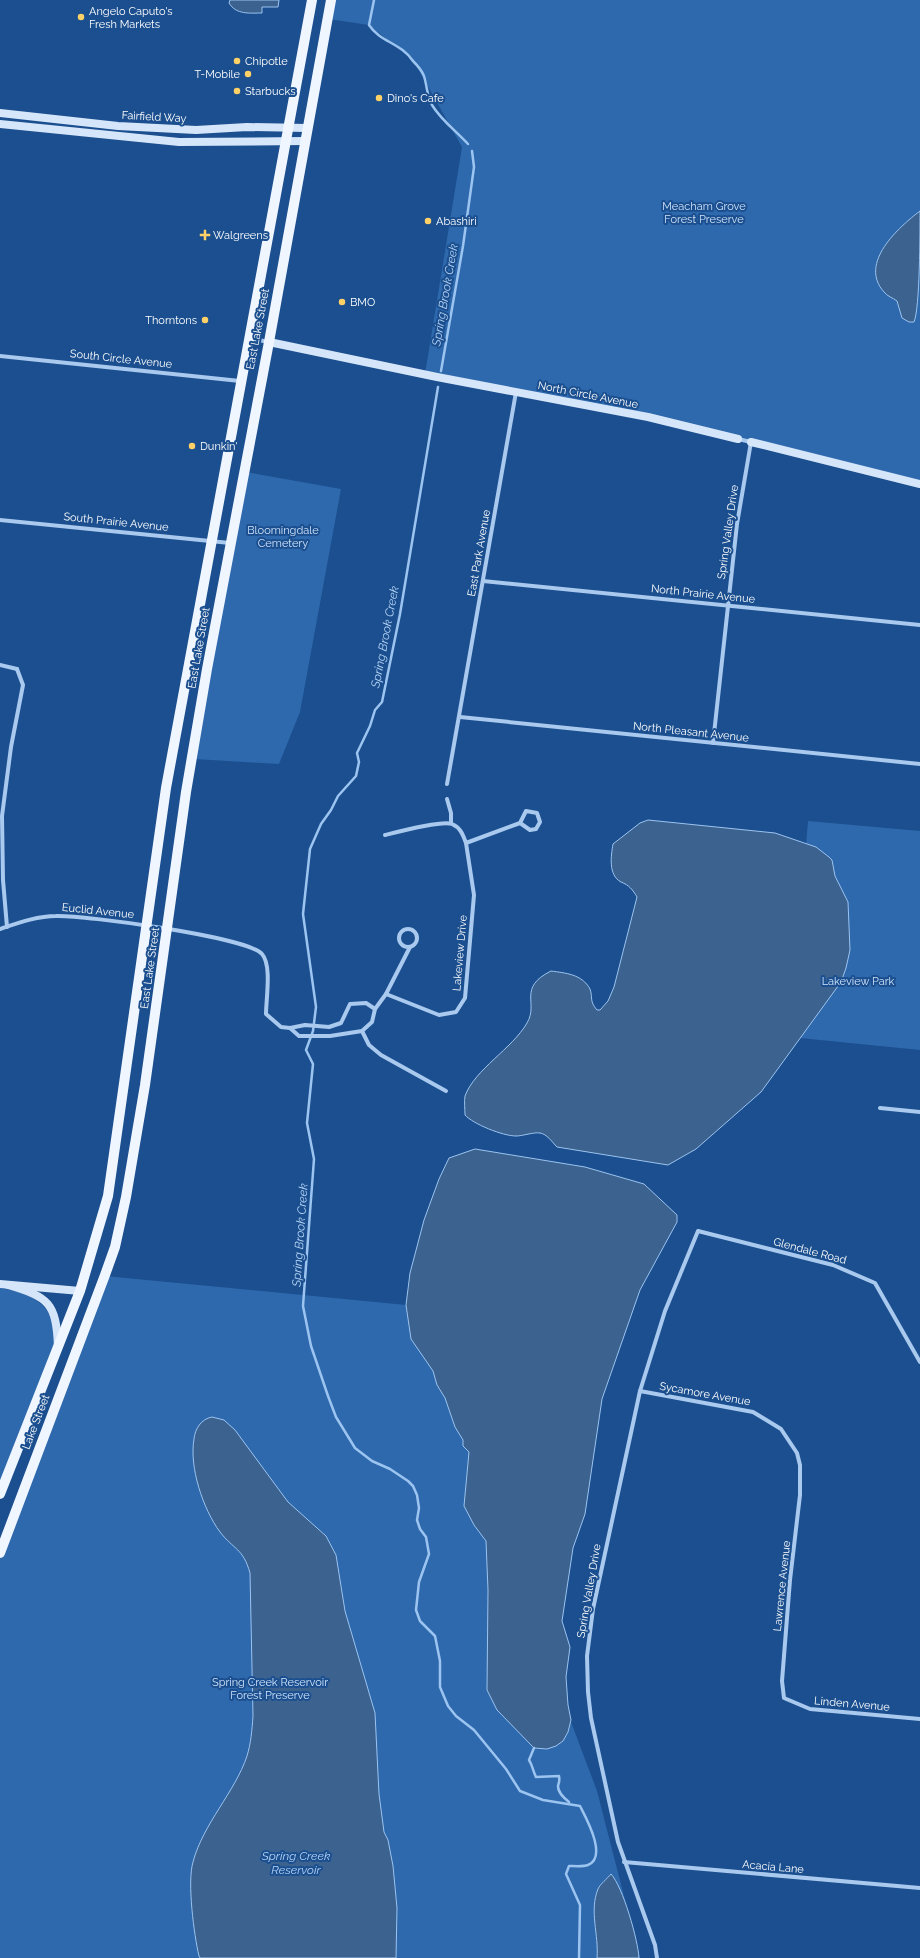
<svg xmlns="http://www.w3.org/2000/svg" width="920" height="1958" font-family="Raleway,sans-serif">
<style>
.green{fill:#2e69ad}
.water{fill:#3c6290;stroke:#9cc4f0}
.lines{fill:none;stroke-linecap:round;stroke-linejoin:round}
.stream{stroke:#9cc4f0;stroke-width:2.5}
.street{stroke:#a9c9ee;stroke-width:4}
.secondary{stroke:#d6e6fa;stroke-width:8}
.primary{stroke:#f0f6ff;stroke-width:10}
.poi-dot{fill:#ffd166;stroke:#1b4f8f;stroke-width:1.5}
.labels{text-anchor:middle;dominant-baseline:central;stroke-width:4;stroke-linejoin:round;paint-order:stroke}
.poi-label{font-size:11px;fill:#fff;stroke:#1b4f8f;text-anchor:start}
.street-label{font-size:11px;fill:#fff;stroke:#1b4f8f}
.park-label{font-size:11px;fill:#cfe3fa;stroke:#1b4f8f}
.water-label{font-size:12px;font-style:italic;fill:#b5d3f5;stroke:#1b4f8f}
</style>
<rect width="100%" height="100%" fill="#1b4f8f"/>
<g class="green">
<polygon points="331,0 920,0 920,483 648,417 425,374 462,147 413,60 369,25 328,19"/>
<polygon points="246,472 341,489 300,712 279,764 195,759"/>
<polygon points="808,821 920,831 920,1050 790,1037"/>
<polygon points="105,1276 406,1305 444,1384 597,1791 640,1958 0,1958 0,1556"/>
<path d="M0 1288C22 1291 47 1299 53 1324 54 1331 54 1339 54 1346L0 1488Z"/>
</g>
<g class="water">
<path d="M230 0H279L278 7H262V13C250 13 236 15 229 3Z"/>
<path d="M920 211C920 232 920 308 914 322H909L902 318 897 301C893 298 887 296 884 292 858 263 899 227 920 211Z"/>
<path d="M648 820 775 833 816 847 829 857 832 860 835 876 848 902 850 950 846 968 841 982 761 1092 696 1149 668 1165 557 1147C552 1142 547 1134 540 1133 533 1132 523 1136 516 1136 503 1136 473 1124 465 1115 465 1109 464 1102 465 1096 475 1069 512 1049 527 1023 539 1003 517 988 551 971 565 973 582 974 590 989 593 997 589 1001 597 1010H600L608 1001 614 987 637 897C633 890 629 885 621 882 608 875 611 856 613 844L640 823Z"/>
<polygon points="475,1149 585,1167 644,1184 677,1215 677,1222 640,1290 602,1399 585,1514 573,1548 562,1621 570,1647 566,1677 568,1705 571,1720 568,1732 563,1741 556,1746 547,1749 534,1748 497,1710 487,1690 488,1590 486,1541 474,1525 464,1506 469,1452 463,1446 463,1440 455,1427 445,1398 437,1385 433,1371 411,1339 406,1305 410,1273 424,1220 439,1179 449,1158"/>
<path d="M212 1417 224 1420 235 1430 288 1502 326 1536 336 1555 345 1611 375 1713 379 1794 384 1832 388 1840 393 1866 397 1908 396 1958H200L199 1956C194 1935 187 1882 193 1862 203 1824 235 1792 247 1756 251 1743 252 1730 253 1716L250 1573C243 1548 234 1550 220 1532 203 1509 189 1467 194 1439 195 1429 201 1419 212 1417Z"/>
<path d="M611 1874C623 1887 638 1940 639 1958H597C599 1935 589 1911 598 1889 600 1884 607 1879 611 1874Z"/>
</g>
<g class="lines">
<g class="stream">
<path d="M374 0 369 25C380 42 401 43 413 61 417 65 422 71 424 76 427 86 427 96 432 105 441 120 456 131 468 144"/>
<polyline points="441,371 463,246 474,167 472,151"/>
<path d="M438 387 400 614 382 702 375 710 370 726 357 753 359 762 356 776 338 796 331 810 321 824 310 849 303 914 316 1007 313 1031 306 1050 313 1064 307 1123 314 1159 303 1306 311 1346 328 1396 336 1417 355 1448 372 1461 390 1469 408 1481 413 1486 417 1495 419 1508 417 1520 420 1529 426 1537 429 1554 419 1582 416 1610 420 1621 435 1636 440 1661V1687L448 1706 456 1716 474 1730 506 1769 520 1791 543 1800 580 1806C586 1818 608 1857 588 1865 583 1867 574 1866 569 1866L566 1874 580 1905 579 1958"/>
<path d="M534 1748 529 1760C533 1766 533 1772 536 1777L559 1776C560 1781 559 1782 558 1786 558 1793 564 1798 569 1802"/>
</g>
<g class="street">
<polyline points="250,338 268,342"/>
<polyline points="0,356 240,381"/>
<polyline points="0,520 230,543"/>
<polyline points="483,581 920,625"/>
<polyline points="0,665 17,669"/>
<polyline points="460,717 920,764"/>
<polyline points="713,743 737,524 751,442 738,439"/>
<polyline points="447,784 516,392"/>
<polyline points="447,799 451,813 451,823"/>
<path d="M385 835C397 832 443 820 452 824 461 828 463 835 466 843"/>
<polyline points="7,927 3,880 2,816 11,747 23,685 17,669"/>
<circle cx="408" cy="938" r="9"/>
<path d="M0 929C18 923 37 916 56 916 84 915 248 937 262 954 272 965 266 999 266 1014L281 1027 290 1028 305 1025 329 1027 341 1023 350 1004 366 1003 375 1009"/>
<polyline points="386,994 439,1015 456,1012 465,998 474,895 466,843 520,823 526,811 537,813 540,822 536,829 530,830 520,823"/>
<polyline points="290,1028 299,1036 330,1036 362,1031 372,1022 375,1009 386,994 410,947"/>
<polyline points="362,1031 369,1045 381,1055 446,1091"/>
<polyline points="880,1108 920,1112"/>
<polyline points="640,1391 753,1412 781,1429 797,1453 800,1465 800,1495 790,1580 782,1681 784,1698 810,1709 920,1719"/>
<polyline points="624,1862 920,1888"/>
<polyline points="657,1958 655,1945 618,1842 591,1718 588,1692 587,1656 593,1609 640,1391 665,1311 698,1231 833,1265 875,1283 920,1362"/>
</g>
<g class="secondary">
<polyline points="0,113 118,126 196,130 247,127 307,128"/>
<polyline points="0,124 179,142 304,141"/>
<polyline points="269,342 437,377 648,417 738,439"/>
<polyline points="751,442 920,484"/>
<polyline points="0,1284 80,1291"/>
<path d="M8 1285C49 1297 56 1303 58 1346"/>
</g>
<g class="primary">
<polyline points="0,1494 80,1291 108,1196 166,788 312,0"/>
<polyline points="0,1553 105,1275 115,1247 126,1197 145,1085 186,792 207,669 269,342 331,0"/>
</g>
</g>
<g class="poi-dot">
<circle cx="81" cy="17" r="4"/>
<circle cx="237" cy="61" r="4"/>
<circle cx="248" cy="74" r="4"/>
<circle cx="237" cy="91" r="4"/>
<circle cx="379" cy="98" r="4"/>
<circle cx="428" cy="221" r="4"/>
<path d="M203 229h4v4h4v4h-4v4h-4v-4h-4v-4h4z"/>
<circle cx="342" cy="302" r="4"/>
<circle cx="205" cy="320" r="4"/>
<circle cx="192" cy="446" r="4"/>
</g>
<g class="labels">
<g class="poi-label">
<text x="89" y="11">Angelo Caputo's<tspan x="89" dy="13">Fresh Markets</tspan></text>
<text x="245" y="61">Chipotle</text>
<text x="240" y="74" text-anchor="end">T-Mobile</text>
<text x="245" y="91">Starbucks</text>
<text x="387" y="98">Dino's Cafe</text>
<text x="436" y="221">Abashiri</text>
<text x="213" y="235">Walgreens</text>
<text x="350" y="302">BMO</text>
<text x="197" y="320" text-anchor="end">Thorntons</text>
<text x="200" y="446">Dunkin'</text>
</g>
<g class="street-label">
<text transform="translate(154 117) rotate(3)">Fairfield Way</text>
<text transform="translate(258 329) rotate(-79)">East Lake Street</text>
<text transform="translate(121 359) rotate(6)">South Circle Avenue</text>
<text transform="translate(588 395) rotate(11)">North Circle Avenue</text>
<text transform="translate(116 522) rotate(6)">South Prairie Avenue</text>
<text transform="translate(728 532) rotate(-82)">Spring Valley Drive</text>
<text transform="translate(479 553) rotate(-80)">East Park Avenue</text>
<text transform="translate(703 594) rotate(6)">North Prairie Avenue</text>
<text transform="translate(199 648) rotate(-80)">East Lake Street</text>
<text transform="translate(691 732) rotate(6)">North Pleasant Avenue</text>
<text transform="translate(98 911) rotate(6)">Euclid Avenue</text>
<text transform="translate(460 953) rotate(-85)">Lakeview Drive</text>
<text transform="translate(150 968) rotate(-82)">East Lake Street</text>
<text transform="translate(810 1251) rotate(15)">Glendale Road</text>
<text transform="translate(705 1394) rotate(10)">Sycamore Avenue</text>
<text transform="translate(36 1422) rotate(-69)">Lake Street</text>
<text transform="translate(782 1586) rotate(-84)">Lawrence Avenue</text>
<text transform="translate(589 1591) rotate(-80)">Spring Valley Drive</text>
<text transform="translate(852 1704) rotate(5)">Linden Avenue</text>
<text transform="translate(773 1867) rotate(5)">Acacia Lane</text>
</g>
<g class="park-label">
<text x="704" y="206">Meacham Grove<tspan x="704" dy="13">Forest Preserve</tspan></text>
<text x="283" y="530">Bloomingdale<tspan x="283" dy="13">Cemetery</tspan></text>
<text x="858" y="981">Lakeview Park</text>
<text x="270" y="1682">Spring Creek Reservoir<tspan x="270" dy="13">Forest Preserve</tspan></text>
</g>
<g class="water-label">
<text transform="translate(445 295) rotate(-80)">Spring Brook Creek</text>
<text transform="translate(385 637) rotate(-79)">Spring Brook Creek</text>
<text transform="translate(300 1235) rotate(-86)">Spring Brook Creek</text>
<text x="296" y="1856">Spring Creek<tspan x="296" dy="14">Reservoir</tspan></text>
</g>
</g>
</svg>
